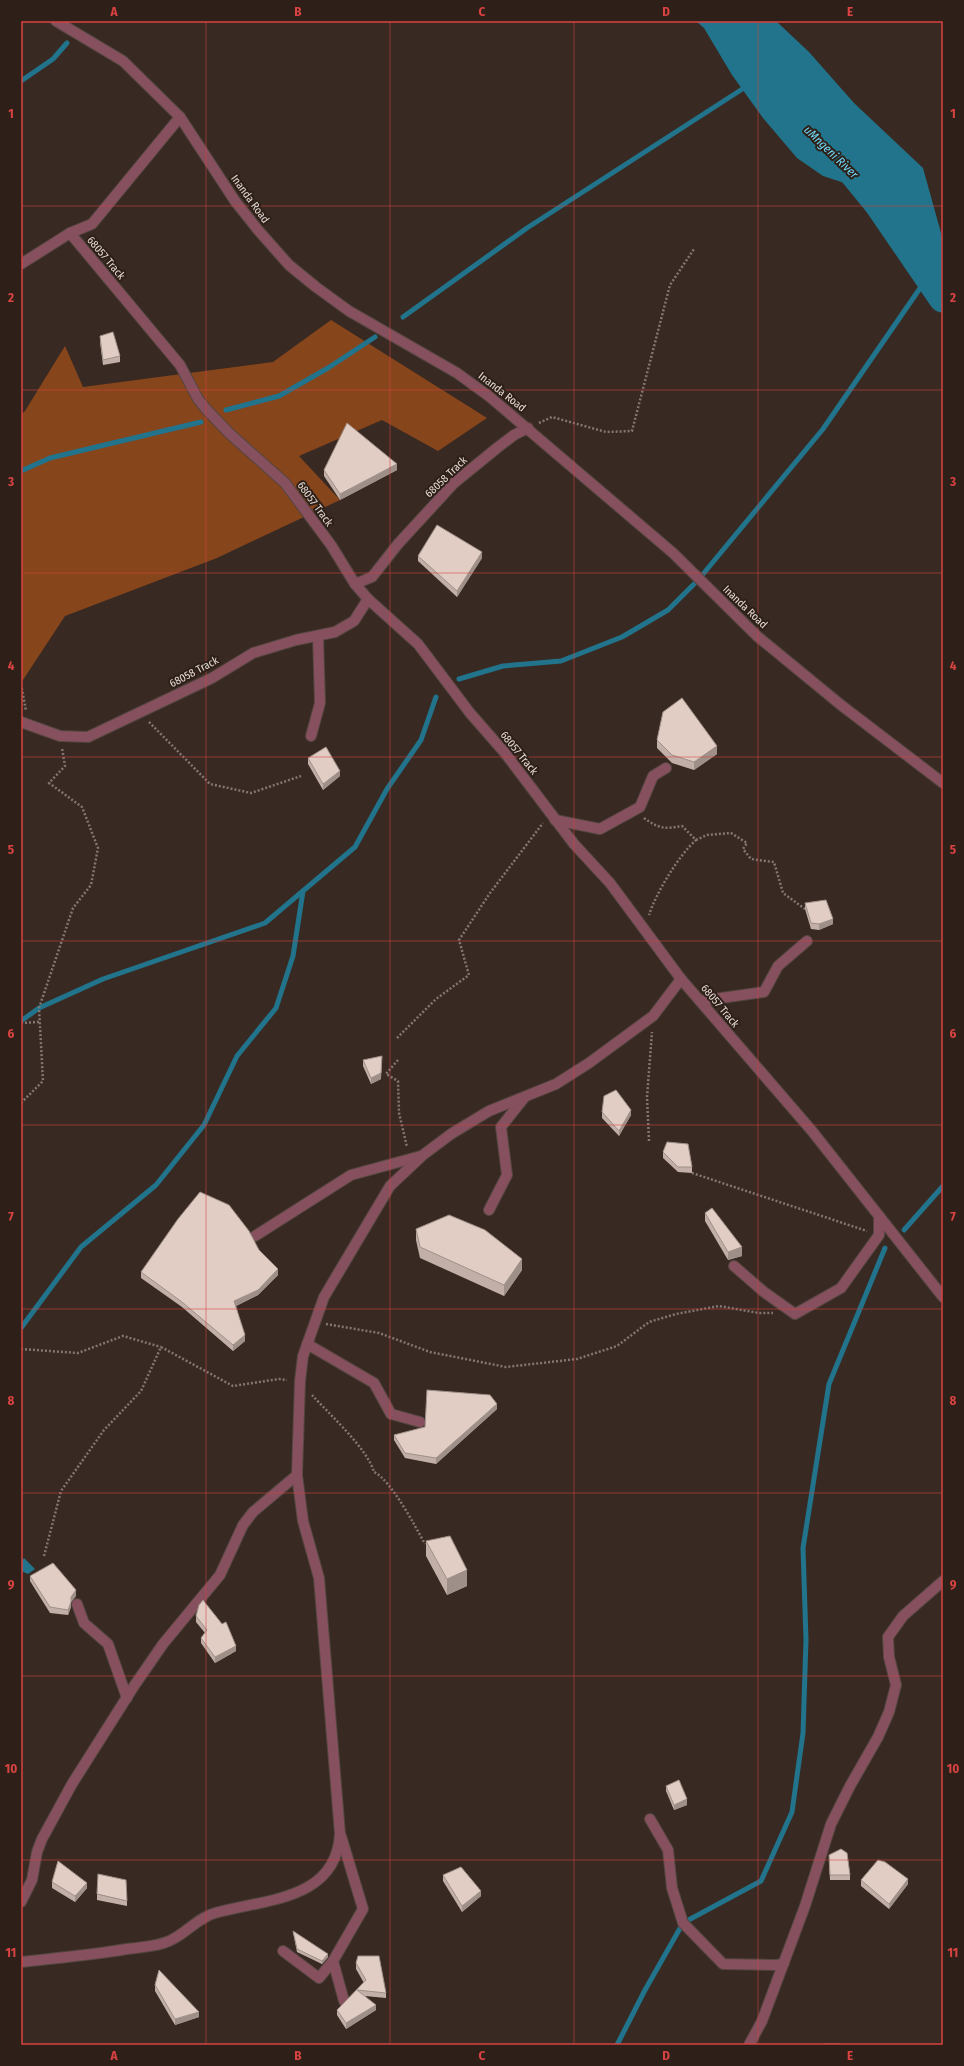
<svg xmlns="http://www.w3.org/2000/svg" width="964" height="2066" font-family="'Fira Sans Condensed',sans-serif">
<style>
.forest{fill:#87451c}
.water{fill:#21748b}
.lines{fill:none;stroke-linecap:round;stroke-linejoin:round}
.stream{stroke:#21748b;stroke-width:5}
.river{stroke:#21748b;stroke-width:29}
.minor-casing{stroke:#54463f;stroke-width:12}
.tertiary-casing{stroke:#54463f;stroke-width:12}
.path{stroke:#847771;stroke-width:2.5;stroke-dasharray:2 2;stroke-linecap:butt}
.minor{stroke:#86505f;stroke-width:10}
.tertiary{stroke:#86505f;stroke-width:10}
.wall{fill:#c2b0a8}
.shaded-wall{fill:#9e9088}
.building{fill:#e1cdc3;stroke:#9e9088}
.grid{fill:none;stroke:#d84342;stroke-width:1;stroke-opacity:0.55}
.labels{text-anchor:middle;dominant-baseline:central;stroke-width:4;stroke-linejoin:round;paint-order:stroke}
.street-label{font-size:11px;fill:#e4dad5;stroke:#2e2018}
.water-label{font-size:12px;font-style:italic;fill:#6fdafa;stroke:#2e2018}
.neatline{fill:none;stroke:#d84342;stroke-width:1.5}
.grid-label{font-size:13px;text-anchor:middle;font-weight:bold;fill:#d84342}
</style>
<rect width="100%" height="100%" fill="#382a22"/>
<polygon class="forest" points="331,320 487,418 438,451 382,420 299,456 340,500 217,558 65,616 21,683 21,415 25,411 65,346 83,387 273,362"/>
<g class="water">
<polygon points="696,21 776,21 809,52 854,103 923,168 943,240 943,312 915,279 903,258 896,215 884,201 869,191 823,176 797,158 763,118 732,75 704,28"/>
<polygon points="24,1558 35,1569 28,1574 21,1571 21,1562"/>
</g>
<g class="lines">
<g class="stream">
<polyline points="21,81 53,59 67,43"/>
<polyline points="403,317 527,228 747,86"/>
<polyline points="226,410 279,396 328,368 375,337"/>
<polyline points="21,471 50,458 201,422"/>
<polyline points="459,679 503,666 561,661 622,637 668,610 699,579 823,429 925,281"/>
<polyline points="21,1021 39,1008 103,979 265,923 355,847 387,789 421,740 436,697"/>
<polyline points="904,1230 943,1186"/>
<polyline points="21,1328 81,1247 156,1185 204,1125 237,1056 276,1008 293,956 303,891"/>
<polyline points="617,2045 645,1990 683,1923 761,1881 792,1812 803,1733 806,1640 803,1548 829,1384 885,1248"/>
</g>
<polyline class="river" points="842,161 851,170 878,203 943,298"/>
<g class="minor-casing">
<g id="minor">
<polyline points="70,233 180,365 198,399 206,409 229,433 285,483 331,545 355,584 368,599 418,644 470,713 505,753 574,844 610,883 681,979 812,1131 943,1297"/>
<polyline points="21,264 70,233 92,224 180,117"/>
<polyline points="355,584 372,577 398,544 454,483 497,448 514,435 528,428"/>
<polyline points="21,722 60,736 88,737 212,678 253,653 296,640 335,632 354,621 368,599"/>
<polyline points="311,736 320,703 318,636"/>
<polyline points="555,820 600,829 640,807 653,776 666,768"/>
<polyline points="700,1001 764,992 778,966 807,941"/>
<polyline points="489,1210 507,1175 501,1127 524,1098"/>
<polyline points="255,1236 351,1175 421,1156"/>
<polyline points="734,1266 764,1292 795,1314 841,1288 879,1235 879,1216"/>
<polyline points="307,1344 374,1383 391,1414 420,1422"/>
<polyline points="77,1604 84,1623 108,1644 127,1698"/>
<polyline points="650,1819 668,1850 672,1888 683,1923 723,1964 777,1965 784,1963"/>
<polyline points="341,1836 363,1909 333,1961 344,2001"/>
<polyline points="21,1902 32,1880 37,1852 42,1839 72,1784 134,1686 163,1644 220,1575 243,1525 253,1512 297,1475"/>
<polyline points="283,1951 319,1978 333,1961"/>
<path d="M21 1962C56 1958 92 1955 127 1949 140 1947 156 1947 169 1941 186 1934 197 1918 215 1913 264 1899 336 1901 340 1834L319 1578 303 1521 297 1475 300 1381 303 1356 324 1297 390 1186 423 1155 451 1134 489 1111 556 1084 589 1063 653 1016 681 979"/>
<polyline points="749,2045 762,2021 805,1906 831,1824 850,1786 878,1737 889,1712 896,1685 889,1657 888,1637 903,1616 943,1581"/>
</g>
</g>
<g class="tertiary-casing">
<polyline id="tertiary" points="56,21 123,61 180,117 235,201 258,230 289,265 316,287 349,311 457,373 490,397 673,553 757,636 841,705 943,783"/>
</g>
<g class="path">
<polyline points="539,423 552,417 606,432 632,431 670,285 694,249"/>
<polyline points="21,684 26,711"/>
<polyline points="149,722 210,784 251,793 301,776"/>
<path d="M644 818C659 829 665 829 682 826L696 840C679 855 656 893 649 915"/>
<polyline points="696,840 707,835 731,833 747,843 743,849 751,859 774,862 783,893 805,909"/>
<polyline points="21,1023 39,1022"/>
<polyline points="397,1038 436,999 469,975 459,940 490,893 543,823"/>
<polyline points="398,1060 386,1074 398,1081 399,1113 407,1147"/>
<polyline points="21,1103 43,1081 39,1008 73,908 91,885 98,848 82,807 49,783 65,766 62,748"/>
<polyline points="649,1141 647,1097 652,1032"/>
<polyline points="692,1173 867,1231"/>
<polyline points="326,1324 379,1333 430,1352 506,1367 577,1359 617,1346 649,1322 676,1314 719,1306 759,1313 773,1313"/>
<polyline points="21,1349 78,1353 123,1336 161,1347"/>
<path d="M312 1395C329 1414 367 1448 374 1472 391 1480 415 1526 425 1544"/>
<polyline points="44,1556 61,1491 104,1430 141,1391 161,1347 233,1386 279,1379 287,1380"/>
</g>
<use href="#minor" class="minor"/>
<use href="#tertiary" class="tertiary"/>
</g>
<g class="wall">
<polygon points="100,336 120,356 120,362 103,365 100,342"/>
<polygon points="324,470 397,470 340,500 324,476"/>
<polygon points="418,556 482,558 457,597 418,561"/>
<polygon points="657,740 717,754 694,770 672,763 657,748"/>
<polygon points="308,758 340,776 323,790 308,764"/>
<polygon points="805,903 833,924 819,930 811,929 805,909"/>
<polygon points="363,1060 381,1079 371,1084 363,1066"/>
<polygon points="602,1112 631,1115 619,1136 602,1118"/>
<polygon points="663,1152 692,1167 692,1173 678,1172 663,1158"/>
<polygon points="705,1213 742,1256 728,1260 705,1221"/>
<polygon points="416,1229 522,1270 504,1296 420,1258 416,1240"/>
<polygon points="259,1250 278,1275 258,1295 236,1306 245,1341 233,1351 182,1307 141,1278 141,1272"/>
<polygon points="497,1409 436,1464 405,1458 394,1440 394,1435"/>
<polygon points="426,1541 467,1586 447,1595 426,1556"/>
<polygon points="30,1576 76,1596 71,1602 71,1607 68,1615 50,1613 30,1581"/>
<polygon points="196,1616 236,1651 215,1663 201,1643 201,1638 205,1633 196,1622"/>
<polygon points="666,1786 687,1805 674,1810 666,1791"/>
<polygon points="829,1860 850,1875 850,1880 830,1880"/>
<polygon points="443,1875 481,1896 462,1912 443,1881"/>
<polygon points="861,1880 908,1884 889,1909 861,1886"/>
<polygon points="52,1882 87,1888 75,1902 52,1888"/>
<polygon points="97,1894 127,1901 127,1906 97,1900"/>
<polygon points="293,1931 328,1957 322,1964 297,1952"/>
<polygon points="356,1963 386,1993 386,1998 365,1996 376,2010 346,2029 337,2015 337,2010 364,1983 356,1969"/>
<polygon points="155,1985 199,2017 175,2025 155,1991"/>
</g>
<g class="shaded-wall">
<polygon points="397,464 397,470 340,500 340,494"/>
<polygon points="482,552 482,558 457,597 457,591"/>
<polygon points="717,746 717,754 694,770 694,762"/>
<polygon points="340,771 340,776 323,790 323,784"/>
<polygon points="833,919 833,924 819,930 819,924"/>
<polygon points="382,1062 381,1079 371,1084 371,1078"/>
<polygon points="631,1110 631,1115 619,1136 619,1131"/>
<polygon points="742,1247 742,1256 728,1260 728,1252"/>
<polygon points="522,1259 522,1270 504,1296 504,1285"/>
<polygon points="278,1269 278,1275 258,1295 234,1307 234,1301"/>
<polygon points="245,1335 245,1341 233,1351 233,1345"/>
<polygon points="497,1404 497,1409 436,1464 436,1458"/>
<polygon points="467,1570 467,1586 447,1595 447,1579"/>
<polygon points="76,1590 76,1596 71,1602 71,1607 68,1615 68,1610 71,1597"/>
<polygon points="236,1646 236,1651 215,1663 215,1657"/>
<polygon points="687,1799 687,1805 674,1810 674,1805"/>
<polygon points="908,1879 908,1884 889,1909 889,1904"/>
<polygon points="87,1883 87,1888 75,1902 75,1896"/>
<polygon points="481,1891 481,1896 462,1912 462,1906"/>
<polygon points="328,1954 328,1957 322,1964 322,1961"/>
<polygon points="376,2005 376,2010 346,2029 346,2023"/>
<polygon points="199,2012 199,2017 175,2025 175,2019"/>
</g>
<g class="building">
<polygon points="113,332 120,356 103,360 100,336"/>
<polygon points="347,423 397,464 340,494 324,470"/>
<polygon points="437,525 482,552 457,591 418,556"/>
<polygon points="682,698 717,746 694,762 672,755 657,740 663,712"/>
<polygon points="326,747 340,771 323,784 308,758"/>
<polygon points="826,900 833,919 819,924 811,923 805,903"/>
<polygon points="382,1056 381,1073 371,1078 363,1060"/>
<polygon points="616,1090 631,1110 619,1131 602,1112 604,1096"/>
<polygon points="667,1142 688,1144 692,1167 678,1167 663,1152"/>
<polygon points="200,1192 229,1205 249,1231 259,1250 278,1269 258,1290 234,1301 245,1335 233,1345 182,1302 141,1272 178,1219"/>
<polygon points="712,1208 742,1247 728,1252 705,1213"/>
<polygon points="449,1215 485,1230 522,1259 504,1285 420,1247 416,1229"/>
<polygon points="427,1390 490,1395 497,1404 436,1458 405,1453 394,1435 425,1427"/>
<polygon points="450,1536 467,1570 447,1579 426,1541"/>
<polygon points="53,1563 76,1590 71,1597 71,1602 68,1610 50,1607 30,1576"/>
<polygon points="203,1600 222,1624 226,1622 236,1646 215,1657 201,1638 207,1630 196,1616 199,1605"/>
<polygon points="679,1780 687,1799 674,1805 666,1786"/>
<polygon points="841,1849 847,1853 850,1875 830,1875 829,1855"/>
<polygon points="878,1860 885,1862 908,1879 889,1904 861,1880"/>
<polygon points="58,1861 87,1883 75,1896 52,1882"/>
<polygon points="461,1867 481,1891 462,1906 443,1875"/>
<polygon points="98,1874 126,1880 127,1901 97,1894"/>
<polygon points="293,1931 328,1954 322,1961 297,1949"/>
<polygon points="358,1956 379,1956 386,1993 357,1990 376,2005 346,2023 337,2010 366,1980 356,1963"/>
<polygon points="159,1970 199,2012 175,2019 155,1985"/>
<polygon points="824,2044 839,2044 841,2045 823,2045"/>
</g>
<path class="grid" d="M206 21V2045M390 21V2045M574 21V2045M758 21V2045M21 206H943M21 390H943M21 573H943M21 757H943M21 941H943M21 1125H943M21 1309H943M21 1493H943M21 1676H943M21 1860H943"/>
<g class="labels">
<g class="street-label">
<text transform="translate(250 199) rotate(54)">Inanda Road</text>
<text transform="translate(106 258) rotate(50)">68057 Track</text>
<text transform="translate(502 392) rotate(38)">Inanda Road</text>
<text transform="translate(446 477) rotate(-44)">68058 Track</text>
<text transform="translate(315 504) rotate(54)">68057 Track</text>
<text transform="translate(745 607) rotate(44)">Inanda Road</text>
<text transform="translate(194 672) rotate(-28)">68058 Track</text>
<text transform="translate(519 753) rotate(51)">68057 Track</text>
<text transform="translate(720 1006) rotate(50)">68057 Track</text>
</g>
<g class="water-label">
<text transform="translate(831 152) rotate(44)">uMngeni River</text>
</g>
</g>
<rect width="964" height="2066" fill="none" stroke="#2e2018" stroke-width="44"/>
<rect x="22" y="22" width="920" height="2022" class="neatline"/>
<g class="grid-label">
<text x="114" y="16">A</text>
<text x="298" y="16">B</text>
<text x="482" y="16">C</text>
<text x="666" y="16">D</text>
<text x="850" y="16">E</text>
<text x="11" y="118">1</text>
<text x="953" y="118">1</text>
<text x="11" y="302">2</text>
<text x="953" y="302">2</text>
<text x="11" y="486">3</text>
<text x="953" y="486">3</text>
<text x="11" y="670">4</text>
<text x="953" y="670">4</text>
<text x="11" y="854">5</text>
<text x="953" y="854">5</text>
<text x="11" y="1038">6</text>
<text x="953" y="1038">6</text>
<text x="11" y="1221">7</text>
<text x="953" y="1221">7</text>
<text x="11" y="1405">8</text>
<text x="953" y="1405">8</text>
<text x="11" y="1589">9</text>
<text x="953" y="1589">9</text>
<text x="11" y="1773">10</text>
<text x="953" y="1773">10</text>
<text x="11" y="1957">11</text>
<text x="953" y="1957">11</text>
<text x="114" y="2060">A</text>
<text x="298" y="2060">B</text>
<text x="482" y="2060">C</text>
<text x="666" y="2060">D</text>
<text x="850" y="2060">E</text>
</g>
</svg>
